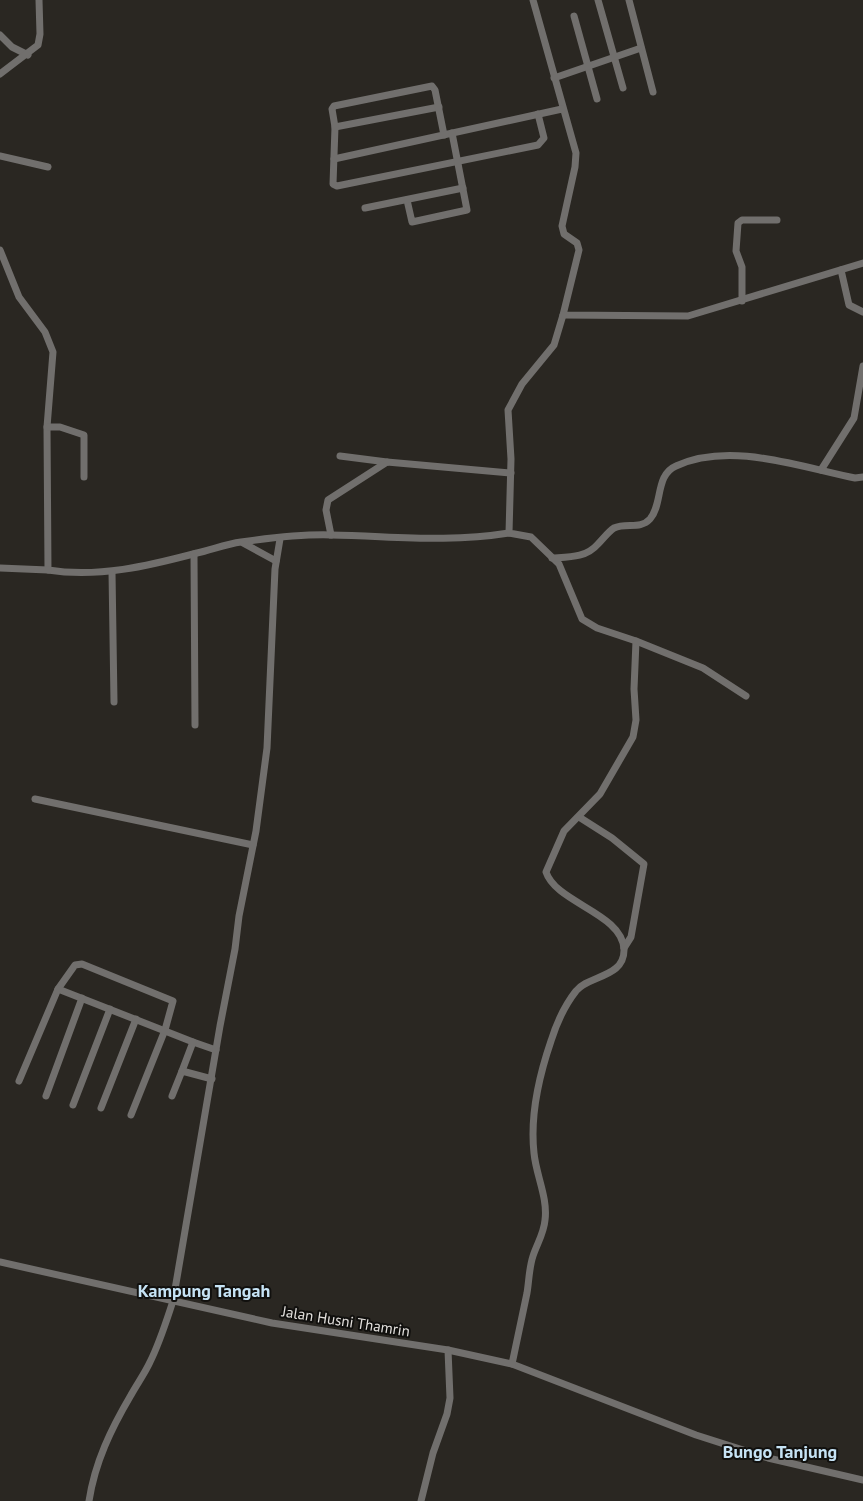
<svg xmlns="http://www.w3.org/2000/svg" width="863" height="1501" font-family="'PT Sans',sans-serif">
<style>
.lines{fill:none;stroke-linecap:round;stroke-linejoin:round}
.minor{stroke:#716f6d;stroke-width:7}
.labels{text-anchor:middle;dominant-baseline:central;stroke-width:4;stroke-linejoin:round;paint-order:stroke}
.street-label{font-size:15px;fill:#e3e0dd;stroke:#11100e}
.quarter-label{font-size:18px;font-weight:bold;fill:#c6e3f5;stroke:#11100e}
</style>
<rect width="100%" height="100%" fill="#2a2722"/>
<g class="lines">
<g class="minor">
<polyline points="533,0 576,153 575,167 562,226 564,234 577,243 579,250 563,315 688,316 863,263"/>
<polyline points="598,0 623,88"/>
<polyline points="629,0 653,92"/>
<polyline points="574,16 597,99"/>
<polyline points="0,35 12,47 28,55"/>
<polyline points="0,74 38,45 40,34 39,0"/>
<polyline points="554,78 641,48"/>
<polyline points="335,127 439,107"/>
<polyline points="444,135 435,90 432,86 334,106 332,109 335,127 333,184 337,186 538,145 544,138 538,114"/>
<polyline points="0,156 48,167"/>
<polyline points="334,159 562,109"/>
<polyline points="407,200 412,222 467,210 452,133"/>
<polyline points="365,208 463,188"/>
<path d="M0 250 19 297 45 332 53 352 47 427 48 570C98 578 148 566 197 553 211 550 226 544 241 542 270 538 302 534 331 535 394 536 446 543 509 533"/>
<polyline points="841,270 849,305 863,312"/>
<polyline points="742,301 742,267 736,251 738,223 742,220 777,220"/>
<path d="M563 315 554 345 522 384 508 410 511 459 509 533 531 537 559 564 582 619 597 628 636 641 634 689 636 720 633 737 600 794 564 831 546 872C556 903 622 913 624 949 625 978 588 975 576 991 565 1005 556 1025 551 1041 539 1076 530 1117 534 1153 536 1175 548 1198 545 1220 544 1233 537 1244 533 1256 529 1268 529 1281 527 1293 522 1317 517 1340 512 1364L696 1435 768 1458 863 1480"/>
<polyline points="47,427 60,427 84,435 84,477"/>
<polyline points="340,456 387,462"/>
<polyline points="821,470 854,418 863,366"/>
<polyline points="331,535 326,510 328,500 387,462 511,473"/>
<polyline points="243,543 276,561"/>
<polyline points="194,554 195,725"/>
<path d="M552 558C569 557 586 558 598 544 603 539 608 532 614 528 626 522 640 530 650 519 663 504 655 475 676 466 730 441 800 467 855 478L863 477"/>
<polyline points="0,568 48,570"/>
<polyline points="112,572 114,702"/>
<polyline points="636,641 703,668 746,696"/>
<polyline points="35,799 253,845"/>
<polyline points="579,817 612,838 644,864 631,937 624,948"/>
<polyline points="58,989 75,965 82,964 173,1001 165,1030 131,1115"/>
<polyline points="193,1042 216,1050"/>
<polyline points="19,1081 58,989 193,1042 182,1071"/>
<polyline points="46,1096 82,998"/>
<polyline points="172,1096 182,1071 212,1079"/>
<polyline points="73,1105 110,1009"/>
<polyline points="101,1108 136,1019"/>
<polyline points="0,1262 272,1323 448,1350 512,1364"/>
<path d="M89 1501C95 1462 111 1429 131 1395 137 1384 145 1373 150 1362 160 1342 166 1322 173 1301L220 1026 235 949 239 916 256 831 267 748 275 569 280 539"/>
<polyline points="421,1501 433,1453 447,1414 450,1398 448,1350"/>
</g>
</g>
<g class="labels">
<g class="street-label">
<text transform="translate(346 1321) rotate(9)">Jalan Husni Thamrin</text>
</g>
<g class="quarter-label">
<text x="204" y="1290">Kampung Tangah</text>
<text x="780" y="1451">Bungo Tanjung</text>
</g>
</g>
</svg>
